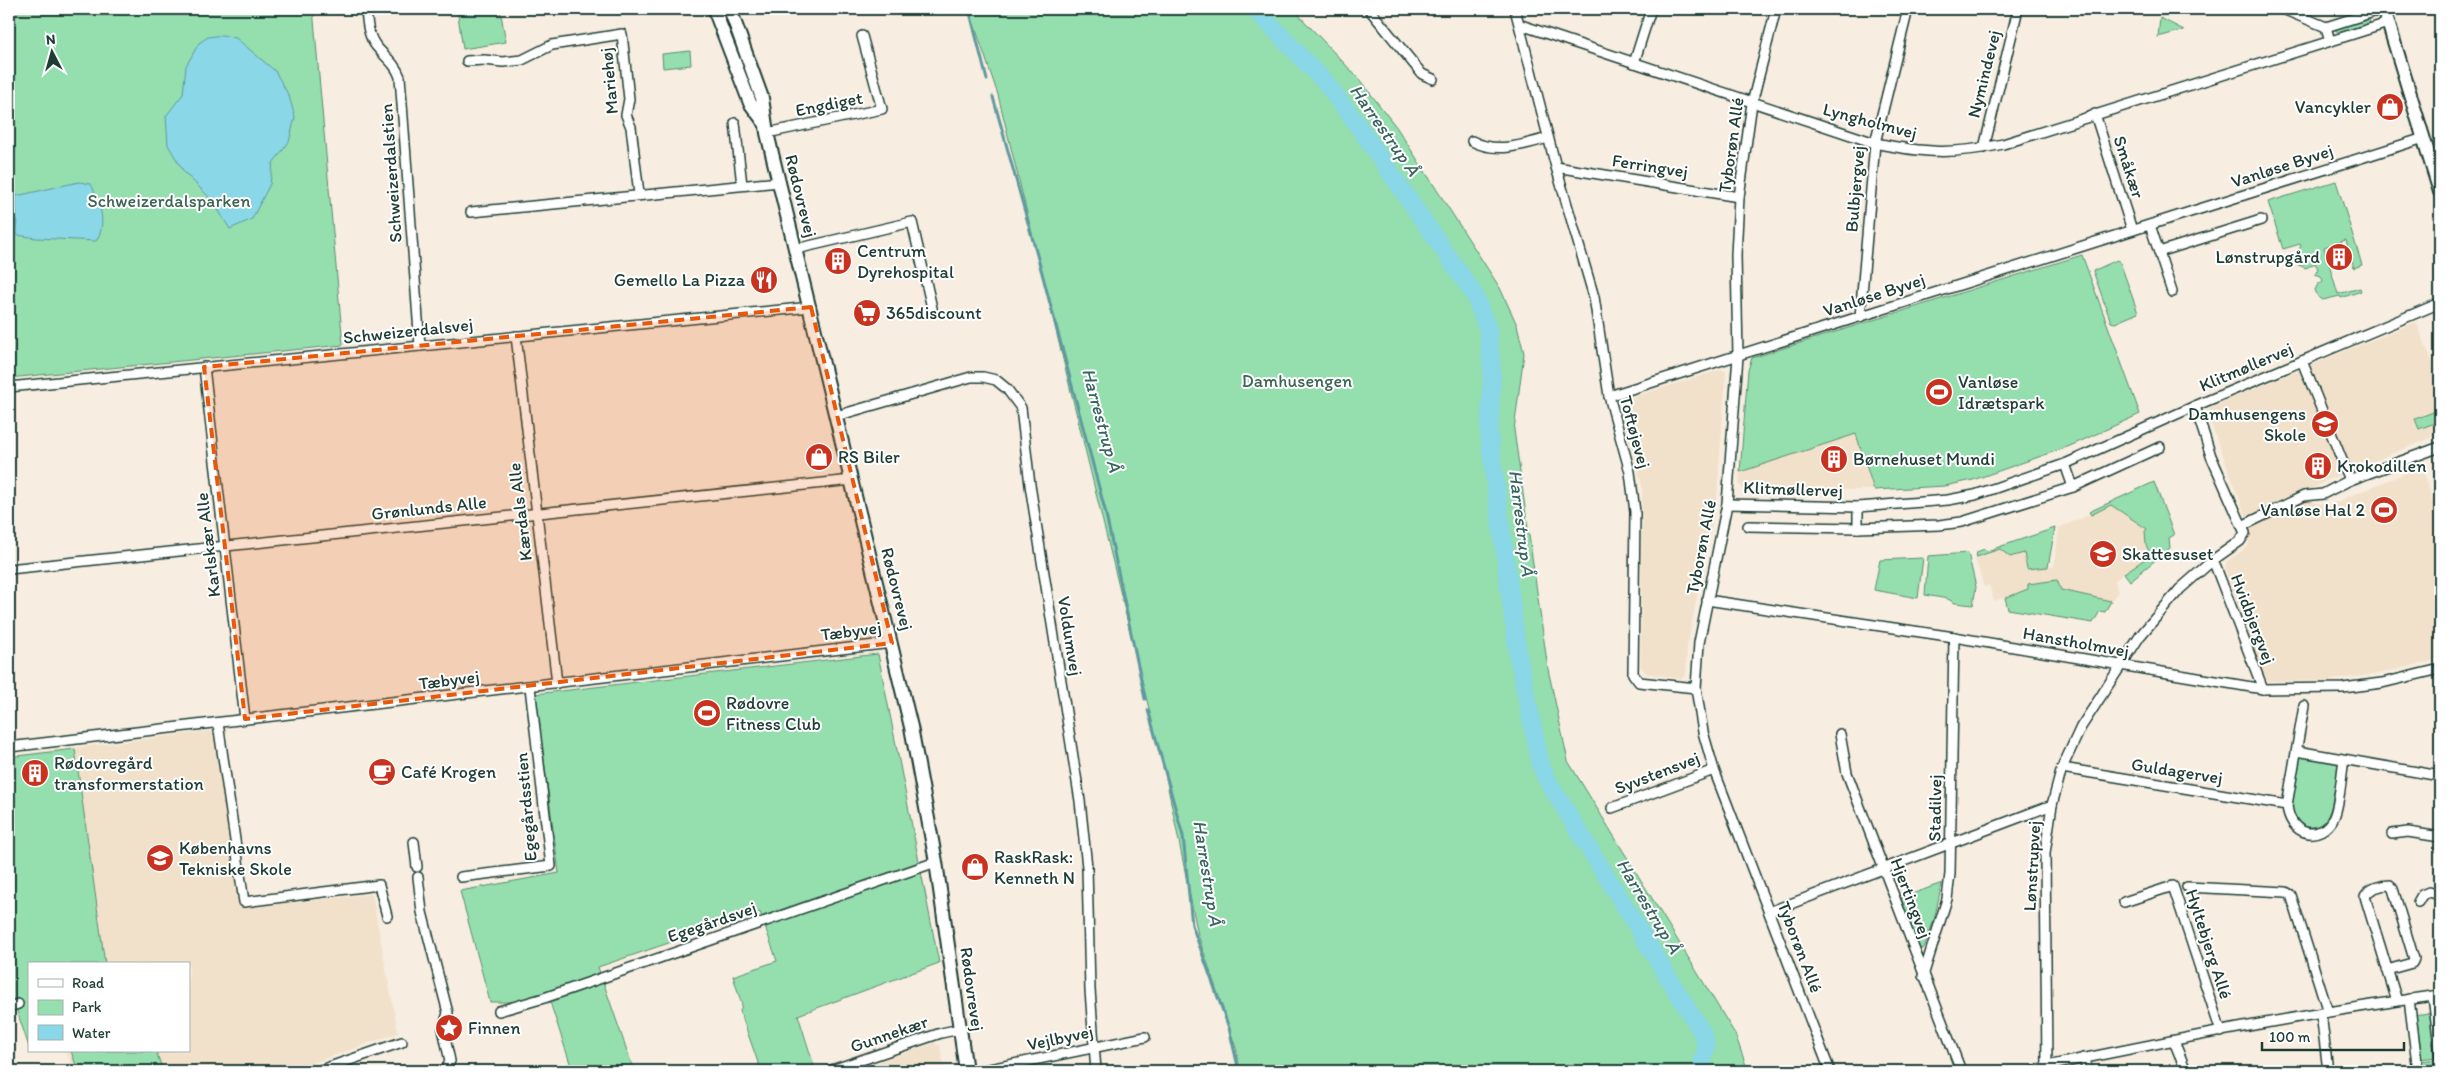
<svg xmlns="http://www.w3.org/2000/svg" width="2449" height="1080" font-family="Itim,sans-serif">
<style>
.built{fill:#f1e1ca}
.green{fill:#95deae;stroke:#5a8e71}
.water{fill:#89d7e7;stroke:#5f999f}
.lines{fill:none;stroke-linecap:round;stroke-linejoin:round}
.stream{stroke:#5f999f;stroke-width:3}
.river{stroke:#89d7e7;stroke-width:18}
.street-casing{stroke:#1f3d34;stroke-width:12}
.secondary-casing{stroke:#1f3d34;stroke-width:16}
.street{stroke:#fff;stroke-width:9}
.secondary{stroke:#fff;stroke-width:12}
.marked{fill:#e8590c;fill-opacity:0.2;stroke:#e8590c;stroke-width:4;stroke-dasharray:10 6;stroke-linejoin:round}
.labels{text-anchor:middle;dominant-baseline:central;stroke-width:4;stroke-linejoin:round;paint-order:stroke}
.street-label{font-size:18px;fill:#1f3d34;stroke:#fff}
.poi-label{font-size:18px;fill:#1f3d34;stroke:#fff;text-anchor:start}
.park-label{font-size:18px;fill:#3c6552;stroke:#fff}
.water-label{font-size:19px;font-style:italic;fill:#3a6461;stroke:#fff}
</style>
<rect width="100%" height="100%" fill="#f7ede0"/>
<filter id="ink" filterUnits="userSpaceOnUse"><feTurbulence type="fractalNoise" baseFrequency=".02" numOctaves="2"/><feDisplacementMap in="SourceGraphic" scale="10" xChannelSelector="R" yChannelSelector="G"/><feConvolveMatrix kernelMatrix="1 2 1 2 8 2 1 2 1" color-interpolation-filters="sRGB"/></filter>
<g filter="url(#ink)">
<g class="built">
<polygon points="2416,322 2440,381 2440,434 2328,480 2254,518 2246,516 2207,413 2210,407"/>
<polygon points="1723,369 1726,372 1717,496 1687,647 1686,675 1681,679 1646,673 1641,667 1642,485 1620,404 1623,400"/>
<polygon points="1856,434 1874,490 1743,489 1739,484 1740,472"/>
<polygon points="2422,466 2440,527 2440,659 2378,674 2324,681 2269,681 2262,675 2225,568 2227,561 2248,547 2250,524 2303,499 2327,506"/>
<polygon points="2111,505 2148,529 2146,545 2151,555 2115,580 2118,592 2111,601 2028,584 2029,589 1994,601 1989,585 1984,587 1975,558 2000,549 2024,553 2027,569 2054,567 2059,528"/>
<polygon points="225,729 250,907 372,894 398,1033 290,1071 74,1071 66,1051 189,1051 189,964 29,964 15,996 9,998 9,756"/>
<polygon points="934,1043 940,1046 945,1071 851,1071"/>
</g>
<g class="green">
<polygon points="9,9 313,9 343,345 9,378"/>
<polygon points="457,9 500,9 506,42 463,49"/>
<polygon points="969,9 1293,9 1359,79 1397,128 1500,288 1517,325 1524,353 1514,430 1548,669 1568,761 1735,1034 1748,1071 1240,1071 1236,1048 1198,935 1166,778 998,95"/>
<polygon points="2368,16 2370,23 2341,32 2336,31 2336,27"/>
<polygon points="2160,18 2184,30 2158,37"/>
<polygon points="690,51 691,65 663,68 662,54"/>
<polygon points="2336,181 2362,265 2354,268 2346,240 2324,247 2338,294 2360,288 2361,291 2341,298 2340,296 2323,300 2318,297 2315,290 2318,284 2323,281 2321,276 2315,274 2318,269 2315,263 2306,268 2296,264 2294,256 2301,246 2300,244 2283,249 2268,202"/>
<polygon points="2082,255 2140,414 2070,446 1973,480 1945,486 1874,490 1856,434 1740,472 1748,370 1752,358"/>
<polygon points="2117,260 2120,262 2138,313 2115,323 2111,322 2093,271"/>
<polygon points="2436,411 2440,421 2419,429 2415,419"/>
<polygon points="2154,482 2174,535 2169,538 2170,548 2130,581 2124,573 2151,555 2146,545 2145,531 2147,529 2111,505 2091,515 2089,512"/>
<polygon points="2055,528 2048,567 2027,569 2024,553 2010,557 2000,549 1976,557 1977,552 1984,549 1987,551"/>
<polygon points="1968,553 1976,587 1973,605 1955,603 1948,599 1925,595 1928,556"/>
<polygon points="1923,558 1918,598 1874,590 1880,560"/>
<polygon points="2057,580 2061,590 2111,601 2105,612 2100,611 2093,623 2008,609 2005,598 2028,589 2028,584"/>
<polygon points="878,654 939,963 798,1015 814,1066 798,1071 761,1071 740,1011 742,1005 733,976 777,961 760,912 598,967 634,1071 560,1071 571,1066 550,1002 490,1002 460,891 559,873 535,694"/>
<polygon points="75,749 105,964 29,964 29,1047 16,1008 9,1011 9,757"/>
<path d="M2303 756 2339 763C2338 772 2336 782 2334 791 2331 810 2328 832 2302 826 2282 813 2296 779 2299 759Z"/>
<polygon points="1942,883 1934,920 1924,948 1920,949 1901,898"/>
<polygon points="2430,1013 2436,1057 2420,1059 2413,1015"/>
<polygon points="71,1051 156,1051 163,1071 78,1071"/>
<polygon points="2437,1059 2438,1071 2422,1071 2421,1061"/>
</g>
<g class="water">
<polygon points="222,35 236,38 275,71 289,96 295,117 289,142 273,163 270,184 252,219 230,229 212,200 184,172 168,145 166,116 183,94 186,66 199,43 208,37"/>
<path d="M79 182 91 184C99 201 108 224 96 241L36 238 17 235 16 196Z"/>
</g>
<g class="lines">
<g class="stream">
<polyline points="969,9 987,80"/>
<polyline points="993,97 1042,273 1105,510 1145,699"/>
<polyline points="1148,710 1183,836 1192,925 1229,1028 1239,1071"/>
</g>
<polyline class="river" points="1255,9 1326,83 1359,127 1474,294 1488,330 1492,373 1489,435 1518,655 1540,762 1546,778 1703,1034 1706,1046 1700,1071"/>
<g class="street-casing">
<g id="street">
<path d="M366 9C367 22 368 36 376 46 386 58 395 63 400 77L420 346"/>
<polyline points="1369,9 1422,74 1433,79"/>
<polyline points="1515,9 1556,167 1594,297 1609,396 1630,472 1635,512 1633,674 1639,682 1696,688"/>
<polyline points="1776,9 1752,103 1739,197 1736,255 1738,356 1727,504 1699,643 1696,688 1703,732 1714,770 1830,1071"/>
<polyline points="2283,9 2326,27"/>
<path d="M1521 25 1875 143C1924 153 1953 155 2003 144L2388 23"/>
<polyline points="2330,41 2326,27 2383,9"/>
<polyline points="467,61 484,60 503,62 522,60 552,45 622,34 629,99 626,115 631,127 639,194"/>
<polyline points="1634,63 1651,9"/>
<polyline points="2095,114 2132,230"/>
<polyline points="735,123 742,185"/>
<polyline points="767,133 882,109 862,36"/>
<path d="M1472 141C1496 154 1523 145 1548 138"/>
<polyline points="1984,148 2018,9"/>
<polyline points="1556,167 1739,197"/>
<polyline points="471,212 779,182"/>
<polyline points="2150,225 2172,292"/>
<polyline points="796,249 912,222 932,308"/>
<polyline points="2159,252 2261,220"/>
<polyline points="1860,317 1875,143 1908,9"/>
<polyline points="516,336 557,683"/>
<polyline points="2302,361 2350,480"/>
<polyline points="204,367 245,719"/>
<polyline points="9,387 811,307"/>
<polyline points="1609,396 2424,138"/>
<polyline points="836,416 971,377 983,377 996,380 1007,389 1021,408 1030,485 1080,801 1087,867 1090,990 1096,1071"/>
<polyline points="2065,464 2073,487"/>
<polyline points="1727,504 1858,507 1948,500 1975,495 2065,464 2195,406 2440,303"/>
<polyline points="1748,526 1858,528 1939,525 1962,522 2073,487 2160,447"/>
<polyline points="2242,526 2304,496 2323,494 2350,480 2440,447"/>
<polyline points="1858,528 1858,507"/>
<polyline points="2213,560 2263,689"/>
<polyline points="9,569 852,480"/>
<polyline points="1707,600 1954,637 2263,689 2343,688 2382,683 2440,669"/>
<path d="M2304 706 2287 805C2289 835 2320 844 2334 817 2340 804 2341 776 2344 760"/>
<polyline points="218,723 244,902 379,885 387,916"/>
<polyline points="1840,734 1847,773 1961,1071"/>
<polyline points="9,747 892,643"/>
<polyline points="2297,751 2440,776"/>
<polyline points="2062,768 2287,805"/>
<polyline points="1612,808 1714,770"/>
<polyline points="2392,834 2408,832 2440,837"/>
<polyline points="414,842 417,867"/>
<polyline points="418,877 422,912 448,1013 443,1029 450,1061 445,1071"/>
<polyline points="461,877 551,866 530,687"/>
<polyline points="2187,887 2286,892 2291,895 2328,1012"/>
<polyline points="2124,902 2173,886 2221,1032"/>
<polyline points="2418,902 2422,895 2429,892 2440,895"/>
<polyline points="1769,912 2052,805"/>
<path d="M2387 970 2412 963 2414 959 2393 889 2390 885C2381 885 2370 888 2365 896L2366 900 2397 1001"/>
<polyline points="1923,976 1947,899 1950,874 1954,637"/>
<polyline points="2433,996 2440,1055"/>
<polyline points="2409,999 2418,1071"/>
<polyline points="9,1007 18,1004"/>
<polyline points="499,1011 544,998 936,862"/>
<polyline points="2321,1013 2328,1071"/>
<polyline points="2174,1041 2186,1071"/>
<polyline points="2083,1058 2088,1071"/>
<polyline points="2047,1066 2045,853 2052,805 2062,768 2081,727 2140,636 2180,589 2213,560 2240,541 2245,533 2211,456 2195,406"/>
<polyline points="318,1071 402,1042"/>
<polyline points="829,1071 941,1033 960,1029"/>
<polyline points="980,1071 1145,1037"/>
<path d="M2035 1071 2047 1066C2177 1039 2308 1013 2440 995"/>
</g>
</g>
<g class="secondary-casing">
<g id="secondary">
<polyline points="714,9 750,103 764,122"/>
<polyline points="730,9 762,98 767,133 911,727 936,862 966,1071"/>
<polyline points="2384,9 2440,192"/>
</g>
</g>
<use href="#street" class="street"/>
<use href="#secondary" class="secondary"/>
</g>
</g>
<path class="marked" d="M811 307 892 643 245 719 204 367Z"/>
<defs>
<g id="shop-disc" transform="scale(1.4375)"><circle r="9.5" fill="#c8321e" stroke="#fff"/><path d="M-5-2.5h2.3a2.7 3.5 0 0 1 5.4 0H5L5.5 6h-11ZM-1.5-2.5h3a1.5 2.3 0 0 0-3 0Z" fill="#fff"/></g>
<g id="building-disc" transform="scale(1.4375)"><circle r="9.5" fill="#c8321e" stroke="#fff"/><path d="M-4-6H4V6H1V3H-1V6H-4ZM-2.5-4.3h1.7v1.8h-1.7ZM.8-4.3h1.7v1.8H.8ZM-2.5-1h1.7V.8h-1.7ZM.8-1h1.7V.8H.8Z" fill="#fff"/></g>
<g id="restaurant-disc" transform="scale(1.4375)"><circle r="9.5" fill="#c8321e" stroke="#fff"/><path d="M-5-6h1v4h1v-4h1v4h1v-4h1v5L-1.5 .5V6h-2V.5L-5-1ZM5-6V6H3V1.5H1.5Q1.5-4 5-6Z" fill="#fff"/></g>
<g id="supermarket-disc" transform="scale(1.4375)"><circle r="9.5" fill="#c8321e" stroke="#fff"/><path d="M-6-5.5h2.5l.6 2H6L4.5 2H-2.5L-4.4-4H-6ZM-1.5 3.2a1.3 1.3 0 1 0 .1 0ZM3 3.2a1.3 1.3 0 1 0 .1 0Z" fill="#fff"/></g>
<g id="stadium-disc" transform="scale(1.4375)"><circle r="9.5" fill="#c8321e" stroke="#fff"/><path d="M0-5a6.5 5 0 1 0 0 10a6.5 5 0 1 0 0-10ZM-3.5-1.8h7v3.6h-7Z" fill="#fff"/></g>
<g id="school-disc" transform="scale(1.4375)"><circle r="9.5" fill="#c8321e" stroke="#fff"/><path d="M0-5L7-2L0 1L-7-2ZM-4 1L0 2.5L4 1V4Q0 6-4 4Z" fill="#fff"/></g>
<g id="cafe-disc" transform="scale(1.4375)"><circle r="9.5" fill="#c8321e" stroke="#fff"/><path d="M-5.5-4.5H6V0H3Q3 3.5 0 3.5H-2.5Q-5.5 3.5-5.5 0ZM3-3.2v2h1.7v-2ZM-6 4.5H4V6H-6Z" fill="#fff"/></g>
<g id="university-disc" transform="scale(1.4375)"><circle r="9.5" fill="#c8321e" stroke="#fff"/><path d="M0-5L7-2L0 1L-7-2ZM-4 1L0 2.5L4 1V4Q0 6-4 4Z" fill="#fff"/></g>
<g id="sight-disc" transform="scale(1.4375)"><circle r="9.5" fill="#c8321e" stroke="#fff"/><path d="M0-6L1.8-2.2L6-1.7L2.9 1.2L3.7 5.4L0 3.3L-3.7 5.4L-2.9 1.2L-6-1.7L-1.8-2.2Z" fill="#fff"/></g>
</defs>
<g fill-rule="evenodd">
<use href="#shop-disc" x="2390" y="107"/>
<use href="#building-disc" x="2339" y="257"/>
<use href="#building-disc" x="838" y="261"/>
<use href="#restaurant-disc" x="764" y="280"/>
<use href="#supermarket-disc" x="867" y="313"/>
<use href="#stadium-disc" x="1939" y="392"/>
<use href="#school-disc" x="2325" y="424"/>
<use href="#shop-disc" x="819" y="457"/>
<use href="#building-disc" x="1834" y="459"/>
<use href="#building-disc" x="2318" y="466"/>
<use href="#stadium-disc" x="2384" y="510"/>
<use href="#school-disc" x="2103" y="554"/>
<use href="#stadium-disc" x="707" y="713"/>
<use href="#cafe-disc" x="382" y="772"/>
<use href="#building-disc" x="35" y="773"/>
<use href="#university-disc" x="160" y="858"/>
<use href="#shop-disc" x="975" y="867"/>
<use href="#sight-disc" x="449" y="1028"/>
</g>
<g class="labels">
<g class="street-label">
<text transform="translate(1984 74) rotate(-76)">Nymindevej</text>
<text transform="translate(609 81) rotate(-95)">Mariehøj</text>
<text transform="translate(829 104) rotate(-11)">Engdiget</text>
<text transform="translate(1870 121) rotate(15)">Lyngholmvej</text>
<text transform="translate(1731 145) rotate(-82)">Tyborøn Allé</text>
<text transform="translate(1650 166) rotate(9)">Ferringvej</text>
<text transform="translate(2282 166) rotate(-18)">Vanløse Byvej</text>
<text transform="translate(2129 167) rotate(72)">Småkær</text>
<text transform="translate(391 173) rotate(-94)">Schweizerdalstien</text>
<text transform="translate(1855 189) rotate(-85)">Bulbjergvej</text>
<text transform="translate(801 196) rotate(76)">Rødovrevej</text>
<text transform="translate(1874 295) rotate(-18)">Vanløse Byvej</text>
<text transform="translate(408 331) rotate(-6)">Schweizerdalsvej</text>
<text transform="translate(2246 367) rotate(-23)">Klitmøllervej</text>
<text transform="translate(1635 432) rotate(75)">Toftøjevej</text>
<text transform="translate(1793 489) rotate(2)">Klitmøllervej</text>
<text transform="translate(429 508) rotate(-6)">Grønlunds Alle</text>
<text transform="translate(520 512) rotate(-97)">Kærdals Alle</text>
<text transform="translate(208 545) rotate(-97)">Karlskær Alle</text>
<text transform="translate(1701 547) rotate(-79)">Tyborøn Allé</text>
<text transform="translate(897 589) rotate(76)">Rødovrevej</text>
<text transform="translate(2253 619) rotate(69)">Hvidbjergvej</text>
<text transform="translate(851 631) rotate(-7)">Tæbyvej</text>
<text transform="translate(1070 636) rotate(81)">Voldumvej</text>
<text transform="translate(2076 642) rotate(10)">Hanstholmvej</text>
<text transform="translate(449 680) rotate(-7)">Tæbyvej</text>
<text transform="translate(2177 771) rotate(9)">Guldagervej</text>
<text transform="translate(1657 773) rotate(-21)">Syvstensvej</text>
<text transform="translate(526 807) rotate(-95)">Egegårdsstien</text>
<text transform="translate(1935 808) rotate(-89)">Stadilvej</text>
<text transform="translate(2032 866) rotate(-87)">Lønstrupvej</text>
<text transform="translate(1911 898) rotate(69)">Hjertingvej</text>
<text transform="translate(712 922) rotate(-19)">Egegårdsvej</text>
<text transform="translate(2209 944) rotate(72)">Hyltebjerg Allé</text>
<text transform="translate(1800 947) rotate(69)">Tyborøn Allé</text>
<text transform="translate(972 989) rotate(82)">Rødovrevej</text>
<text transform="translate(889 1034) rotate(-19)">Gunnekær</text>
<text transform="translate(1060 1038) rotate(-12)">Vejlbyvej</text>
</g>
<g class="poi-label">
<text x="2371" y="107" text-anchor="end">Vancykler</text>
<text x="857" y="251">Centrum<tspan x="857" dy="21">Dyrehospital</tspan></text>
<text x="2320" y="257" text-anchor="end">Lønstrupgård</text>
<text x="745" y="280" text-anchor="end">Gemello La Pizza</text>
<text x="886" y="313">365discount</text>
<text x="1958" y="382">Vanløse<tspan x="1958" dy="21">Idrætspark</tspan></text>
<text x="2306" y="414" text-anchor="end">Damhusengens<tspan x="2306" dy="21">Skole</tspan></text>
<text x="838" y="457">RS Biler</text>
<text x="1853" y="459">Børnehuset Mundi</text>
<text x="2337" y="466">Krokodillen</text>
<text x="2365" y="510" text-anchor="end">Vanløse Hal 2</text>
<text x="2122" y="554">Skattesuset</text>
<text x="726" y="703">Rødovre<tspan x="726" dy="21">Fitness Club</tspan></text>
<text x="54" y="763">Rødovregård<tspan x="54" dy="21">transformerstation</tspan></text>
<text x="401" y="772">Café Krogen</text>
<text x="179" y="848">Københavns<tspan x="179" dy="21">Tekniske Skole</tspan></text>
<text x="994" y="857">RaskRask:<tspan x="994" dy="21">Kenneth N</tspan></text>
<text x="468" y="1028">Finnen</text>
</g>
<g class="park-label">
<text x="169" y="201">Schweizerdalsparken</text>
<text x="1297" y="381">Damhusengen</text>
</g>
<g class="water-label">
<text transform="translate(1385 130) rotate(55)">Harrestrup Å</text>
<text transform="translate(1102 420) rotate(75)">Harrestrup Å</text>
<text transform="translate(1522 523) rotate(83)">Harrestrup Å</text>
<text transform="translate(1208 873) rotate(81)">Harrestrup Å</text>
<text transform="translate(1649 906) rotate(59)">Harrestrup Å</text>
</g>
</g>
<rect width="2449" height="1080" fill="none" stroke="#fff" stroke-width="30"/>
<rect x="15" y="15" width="2419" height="1050" fill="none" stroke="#1f3d34" stroke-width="2" filter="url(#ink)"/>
<rect x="28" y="962" width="162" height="90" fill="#ffffff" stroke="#a5b1ae"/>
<rect x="38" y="979" width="25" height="8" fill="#ffffff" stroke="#a5b1ae"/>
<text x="72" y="988" font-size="15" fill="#1f3d34">Road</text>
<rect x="38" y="1000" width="25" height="15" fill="#95deae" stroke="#a5b1ae"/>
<text x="72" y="1012" font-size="15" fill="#1f3d34">Park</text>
<rect x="38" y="1025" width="25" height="15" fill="#89d7e7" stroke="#a5b1ae"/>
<text x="72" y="1038" font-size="15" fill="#1f3d34">Water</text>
<g transform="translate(52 52) rotate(354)" stroke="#ffffff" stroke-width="4" paint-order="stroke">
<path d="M0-4L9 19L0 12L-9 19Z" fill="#1f3d34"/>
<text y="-8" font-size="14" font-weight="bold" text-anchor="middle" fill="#1f3d34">N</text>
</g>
<path d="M2262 1042v8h142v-8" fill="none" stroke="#1f3d34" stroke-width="2.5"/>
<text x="2269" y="1042" font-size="15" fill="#1f3d34" stroke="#ffffff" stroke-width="4" paint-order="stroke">100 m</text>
</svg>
